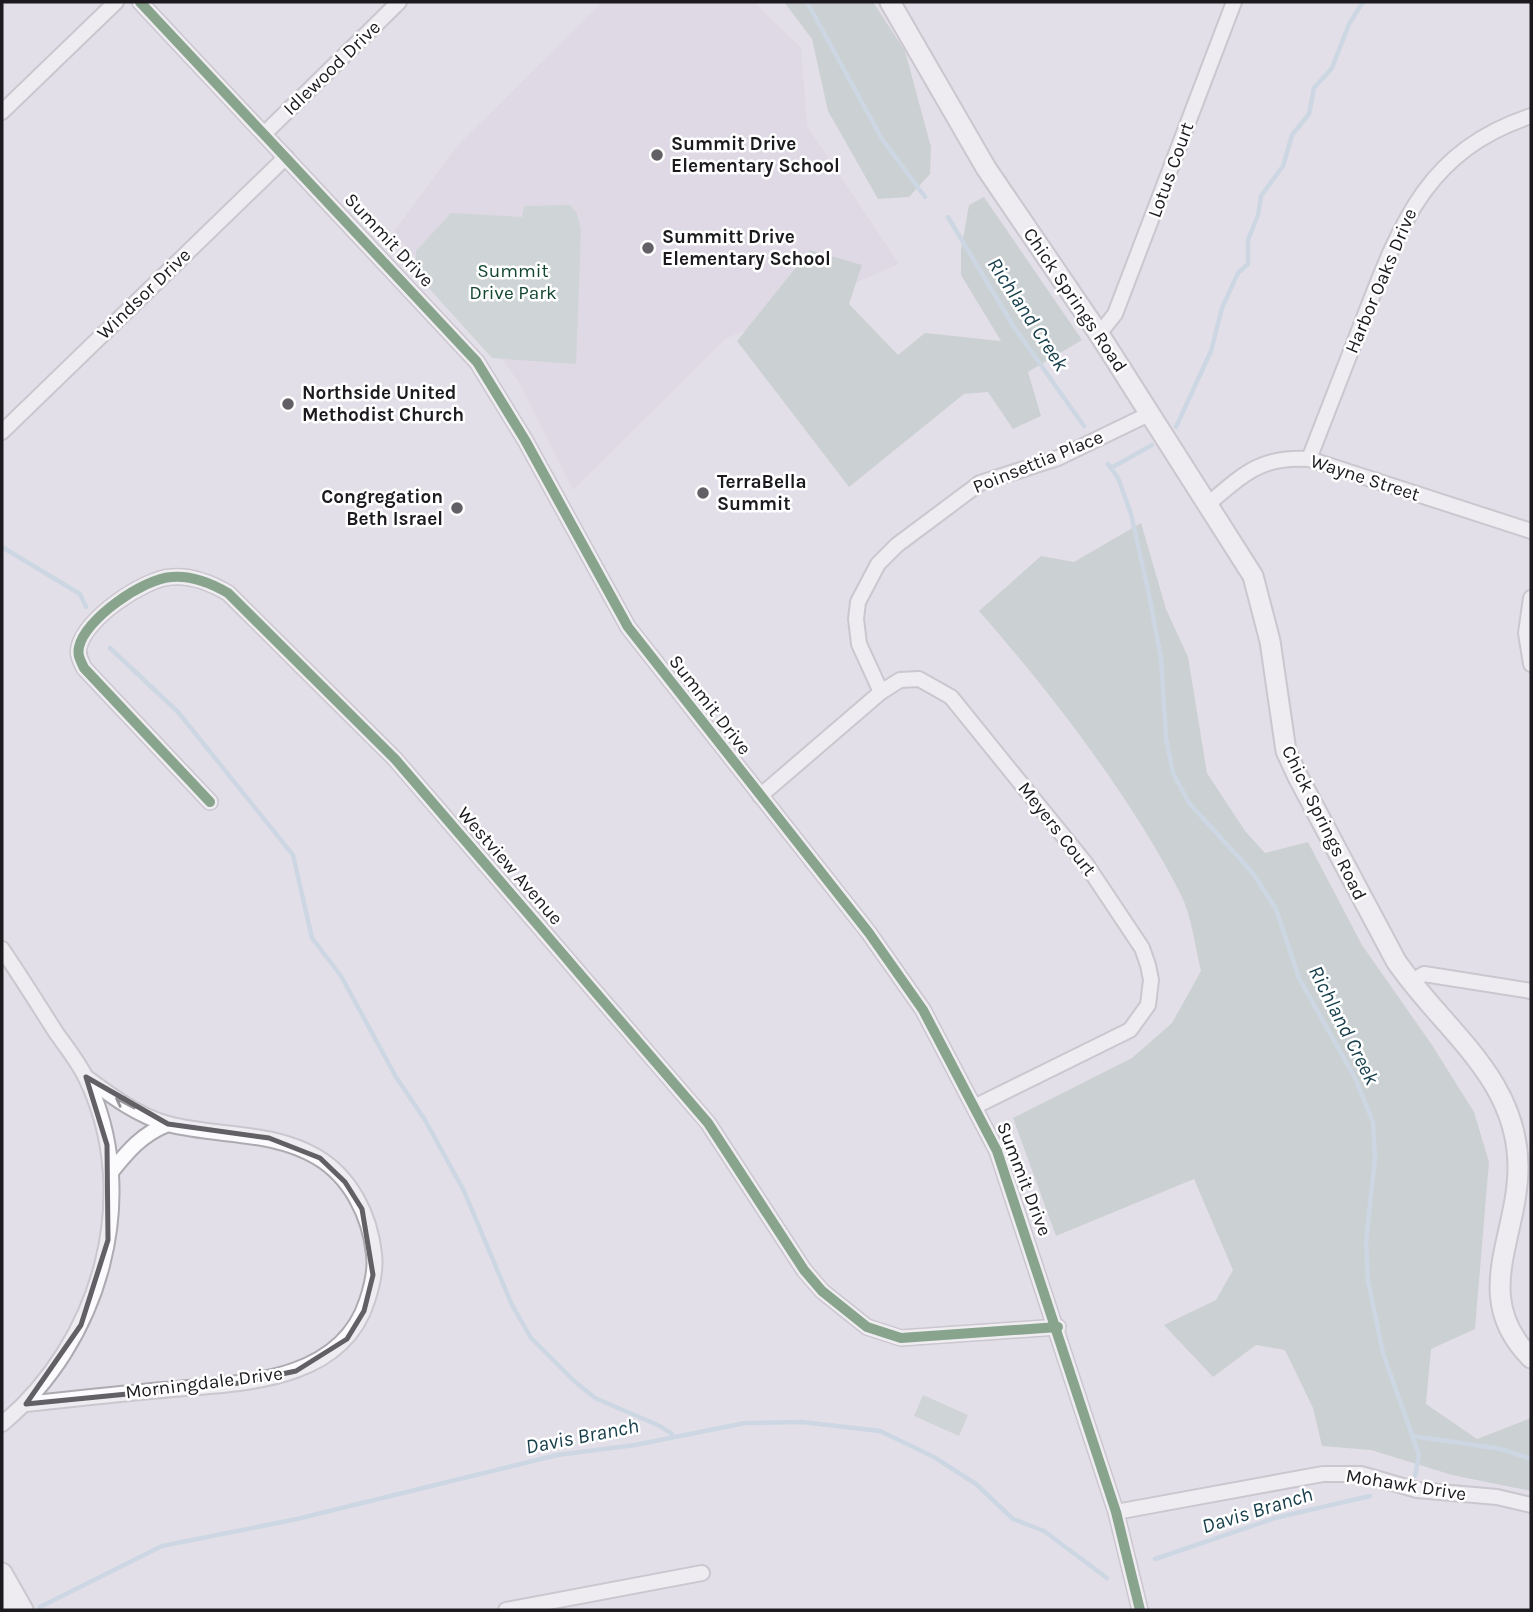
<svg xmlns="http://www.w3.org/2000/svg" width="1533" height="1612" font-family="Karla,sans-serif">
<style>
.built{fill:#d8d2e2}
.green{fill:#b6c9c2}
.forest{fill:#adc0b9}
.lines{fill:none;stroke-linecap:round;stroke-linejoin:round}
.stream{stroke:#b0cfdd;stroke-width:4.5}
.street-casing{stroke:#adaab1;stroke-width:18}
.secondary-casing{stroke:#adaab1;stroke-width:23}
.street{stroke:#fbfafc;stroke-width:14}
.secondary{stroke:#fbfafc;stroke-width:19}
.cycleway-casing{stroke:#fff;stroke-width:15}
.cycleway{stroke:#1b5e20;stroke-width:10}
.oneway{stroke:#979599}
.marked{fill:none;stroke:#625f65;stroke-width:5;stroke-linejoin:round}
.poi-dot{fill:#625f65;stroke:#fff;stroke-width:2.5}
.labels{text-anchor:middle;dominant-baseline:central;stroke-width:5;stroke-linejoin:round;paint-order:stroke}
.street-label{font-size:19px;fill:#1c1a1f;stroke:#fff}
.poi-label{font-size:19px;font-weight:bold;fill:#1c1a1f;stroke:#fff;text-anchor:start}
.park-label{font-size:19px;fill:#144731;stroke:#fff}
.water-label{font-size:21px;font-style:italic;fill:#153e4b;stroke:#fff}
</style>
<rect width="100%" height="100%" fill="#e3dfe8"/>
<polygon class="built" points="602,2 754,2 801,48 807,126 899,264 725,339 573,490 520,384 465,309 393,233 457,146"/>
<g class="green">
<polygon points="570,205 577,213 581,230 576,364 492,358 415,273 416,251 451,213 522,217 524,206"/>
<polygon points="923,1395 968,1415 959,1436 914,1416"/>
</g>
<g class="forest">
<polygon points="784,2 873,2 905,51 931,147 930,174 909,197 878,199 828,111 812,39"/>
<polygon points="984,197 1082,340 1028,372 1041,416 1013,429 988,392 964,394 849,487 737,341 810,250 862,265 849,304 898,355 925,333 1001,341 961,275 961,250 969,205"/>
<path d="M1141 523 1166 609 1188 657 1207 773 1245 831 1265 853 1308 842 1362 945 1432 1045 1474 1112 1489 1162 1475 1329 1431 1349 1426 1404 1477 1439 1531 1418V1491L1452 1475 1371 1450 1322 1446 1313 1408 1285 1350 1256 1345 1213 1377 1164 1325 1216 1300 1233 1270 1194 1179 1056 1236 1013 1118 1132 1058 1172 1023 1201 971C1195 947 1192 916 1180 893 1132 798 1050 692 979 611L1041 556 1074 562Z"/>
</g>
<g class="lines">
<g class="stream">
<polyline points="807,2 882,139 925,197"/>
<polyline points="948,217 1014,327 1084,426"/>
<polyline points="1176,427 1211,351 1222,308 1238,273 1248,264 1248,240 1258,215 1261,196 1283,166 1292,135 1309,114 1314,88 1332,68 1349,24 1363,2"/>
<polyline points="1108,464 1118,478 1131,514 1148,590 1161,658 1166,738 1173,773 1189,803 1252,872 1276,909 1299,978 1355,1078 1373,1122 1375,1158 1366,1241 1368,1281 1383,1353 1419,1455 1415,1476"/>
<polyline points="1111,468 1152,445"/>
<polyline points="2,547 80,594 86,607"/>
<polyline points="110,648 178,712 293,855 312,938 341,976 396,1077 425,1120 464,1191 512,1305 531,1338 573,1380 595,1398 660,1426 672,1434"/>
<polyline points="1413,1436 1501,1449 1531,1459"/>
<polyline points="1155,1559 1275,1518 1370,1496"/>
<polyline points="40,1607 162,1546 297,1519 557,1455 635,1445 745,1423 802,1422 880,1431 934,1457 976,1484 1013,1519 1044,1531 1107,1578"/>
</g>
<g class="street-casing">
<g id="street">
<polyline points="140,2 477,362 525,440 628,627 869,933 923,1010 997,1151 1116,1512 1140,1610"/>
<polyline points="2,112 116,2"/>
<polyline points="264,134 399,2"/>
<polyline points="1099,334 1115,314 1234,2"/>
<polyline points="2,432 286,157"/>
<path d="M1309 459C1328 411 1346 363 1365 315 1401 222 1428 150 1531 116"/>
<path d="M1208 504C1244 474 1260 456 1309 459L1531 531"/>
<polyline points="1531,598 1526,633 1531,664"/>
<polyline points="881,692 859,644 856,619 858,602 878,564 897,545 980,483 1058,458 1149,414"/>
<polyline points="760,796 881,692 900,680 919,679 951,697 1086,864 1142,948 1148,965 1151,980 1148,1005 1130,1030 976,1106"/>
<path d="M210 802 84 668C81 661 77 656 79 647 85 619 143 579 171 577 191 575 211 583 228 593L395 759 708 1123 804 1270 822 1291 867 1327 901 1338 1058 1327"/>
<path d="M2 949C21 977 39 1006 57 1034 67 1048 79 1063 86 1078 143 1196 100 1343 2 1424"/>
<polyline points="1410,982 1424,974 1531,991"/>
<path d="M111 1172C128 1151 142 1134 168 1124"/>
<path d="M26 1404C72 1399 118 1394 163 1390 236 1383 340 1385 367 1301 372 1286 376 1269 374 1254 370 1216 351 1177 317 1157 271 1130 218 1137 168 1124 138 1116 110 1095 86 1077"/>
<polyline points="1116,1512 1323,1474 1361,1474 1417,1490 1497,1497 1531,1505"/>
<polyline points="506,1610 702,1573"/>
</g>
</g>
<g class="secondary-casing">
<g id="secondary">
<path d="M890 2 986 168 1099 334 1253 576 1270 641 1286 751 1298 777 1396 961C1442 1029 1518 1077 1518 1167 1518 1238 1470 1297 1531 1358"/>
<polyline points="2,1573 23,1610"/>
<polyline points="2,1602 6,1610"/>
</g>
</g>
<use href="#street" class="street"/>
<use href="#secondary" class="secondary"/>
<g class="cycleway-casing">
<g id="cycleway">
<polyline points="140,2 477,362 525,440 628,627 869,933 923,1010 997,1151 1116,1512 1140,1610"/>
<path d="M210 802 84 668C81 661 77 656 79 647 85 619 143 579 171 577 191 575 211 583 228 593L395 759 708 1123 804 1270 822 1291 867 1327 901 1338 1058 1327"/>
</g>
</g>
<use href="#cycleway" class="cycleway"/>
</g>
<defs><path id="oneway-shaft" d="M-6 0H5M1.5-3L5.5 0L1.5 3" fill="none" stroke-width="1.6" stroke-linecap="round" stroke-linejoin="round" transform="scale(1.75)"/></defs>
<use class="oneway" href="#oneway-shaft" transform="translate(125 1103) rotate(-152)"/>
<path d="M0 0H1533V1612H0ZM86 1077 168 1124 269 1138 320 1158 345 1182 362 1209 373 1275 364 1311 347 1339 296 1371 239 1383 26 1404 81 1325 108 1240 107 1145Z" fill="#e3dfe8" fill-opacity=".55" fill-rule="evenodd"/>
<path class="marked" d="M86 1077 168 1124 269 1138 320 1158 345 1182 362 1209 373 1275 364 1311 347 1339 296 1371 239 1383 26 1404 81 1325 108 1240 107 1145Z"/>
<g class="poi-dot">
<circle cx="657" cy="155" r="7"/>
<circle cx="648" cy="248" r="7"/>
<circle cx="288" cy="404" r="7"/>
<circle cx="703" cy="493" r="7"/>
<circle cx="457" cy="508" r="7"/>
</g>
<g class="labels">
<g class="street-label">
<text transform="translate(332 68) rotate(-44)">Idlewood Drive</text>
<text transform="translate(1171 170) rotate(-70)">Lotus Court</text>
<text transform="translate(389 240) rotate(47)">Summit Drive</text>
<text transform="translate(1381 281) rotate(-67)">Harbor Oaks Drive</text>
<text transform="translate(144 294) rotate(-44)">Windsor Drive</text>
<text transform="translate(1075 300) rotate(56)">Chick Springs Road</text>
<text transform="translate(1038 462) rotate(-22)">Poinsettia Place</text>
<text transform="translate(1365 478) rotate(18)">Wayne Street</text>
<text transform="translate(710 705) rotate(52)">Summit Drive</text>
<text transform="translate(1324 823) rotate(64)">Chick Springs Road</text>
<text transform="translate(1057 829) rotate(52)">Meyers Court</text>
<text transform="translate(510 866) rotate(49)">Westview Avenue</text>
<text transform="translate(1024 1179) rotate(69)">Summit Drive</text>
<text transform="translate(204 1383) rotate(-7)">Morningdale Drive</text>
<text transform="translate(1406 1485) rotate(9)">Mohawk Drive</text>
</g>
<g class="poi-label">
<text x="671" y="144">Summit Drive<tspan x="671" dy="22">Elementary School</tspan></text>
<text x="662" y="237">Summitt Drive<tspan x="662" dy="22">Elementary School</tspan></text>
<text x="302" y="393">Northside United<tspan x="302" dy="22">Methodist Church</tspan></text>
<text x="717" y="482">TerraBella<tspan x="717" dy="22">Summit</tspan></text>
<text x="443" y="497" text-anchor="end">Congregation<tspan x="443" dy="22">Beth Israel</tspan></text>
</g>
<g class="park-label">
<text x="513" y="271">Summit<tspan x="513" dy="22">Drive Park</tspan></text>
</g>
<g class="water-label">
<text transform="translate(1028 314) rotate(57)">Richland Creek</text>
<text transform="translate(1344 1025) rotate(63)">Richland Creek</text>
<text transform="translate(582 1436) rotate(-11)">Davis Branch</text>
<text transform="translate(1257 1510) rotate(-17)">Davis Branch</text>
</g>
</g>
<rect width="1533" height="1612" fill="none" stroke="#1c1a1f" stroke-width="7"/>
</svg>
